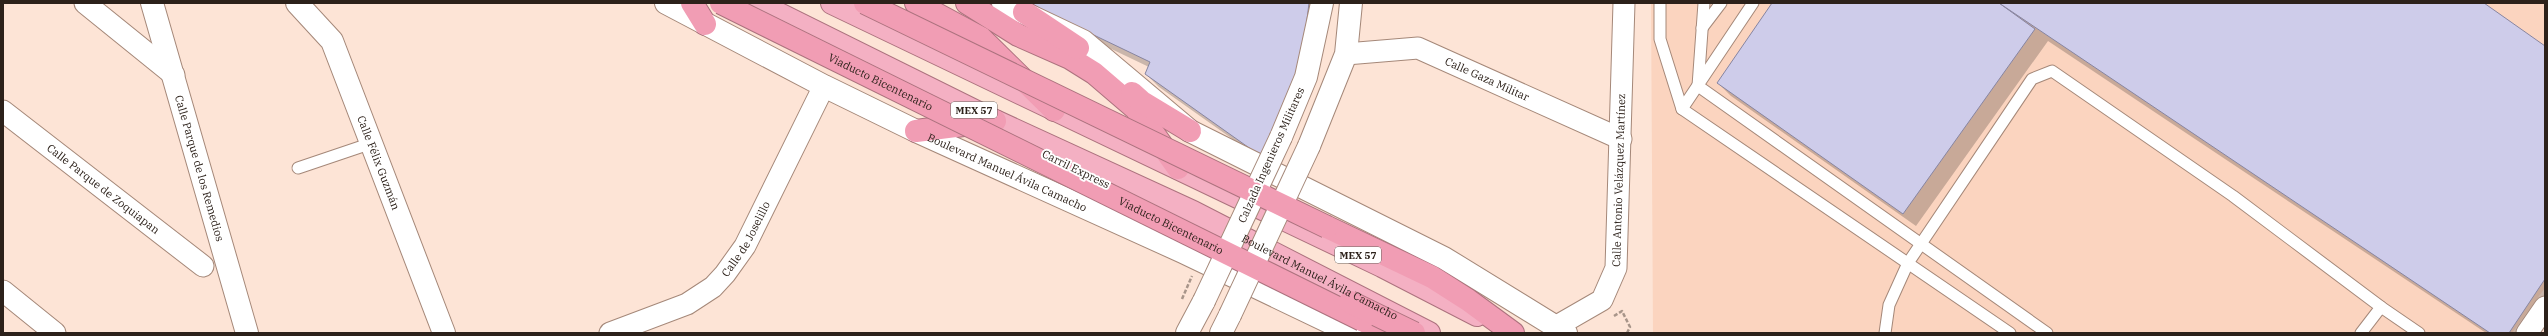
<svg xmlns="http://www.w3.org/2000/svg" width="2548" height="336" font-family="'IBM Plex Serif',serif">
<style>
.built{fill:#fbd4bf}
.shadow{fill:#0003}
.building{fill:#ceccea;stroke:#8785a1}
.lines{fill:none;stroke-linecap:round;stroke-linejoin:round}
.service-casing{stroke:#a58879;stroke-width:13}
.minor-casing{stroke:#a58879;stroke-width:23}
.tertiary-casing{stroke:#a58879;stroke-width:24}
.secondary-casing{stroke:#a58879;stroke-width:24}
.trunk-casing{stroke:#ac727e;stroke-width:24}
.motorway-casing{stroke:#ac727e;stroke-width:24}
.path{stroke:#a8958a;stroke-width:2.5;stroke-dasharray:4 2;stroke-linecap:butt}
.service{stroke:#fff;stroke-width:11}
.minor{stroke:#fff;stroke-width:21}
.tertiary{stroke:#fff;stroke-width:22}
.secondary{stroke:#fff;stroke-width:22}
.trunk{stroke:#f4b0c3;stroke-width:22}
.motorway{stroke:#f19db4;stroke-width:22}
.secondary-bridge-casing{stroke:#a58879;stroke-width:24;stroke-linecap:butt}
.motorway-bridge-casing{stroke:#ac727e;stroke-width:24;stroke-linecap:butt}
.secondary-bridge{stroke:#fff;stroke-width:22}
.motorway-bridge{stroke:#f19db4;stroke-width:22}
.labels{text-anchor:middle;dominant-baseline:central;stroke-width:4;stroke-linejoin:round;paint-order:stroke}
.shield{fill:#fff;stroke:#6b645f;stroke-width:1}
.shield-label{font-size:10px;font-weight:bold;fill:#2c211a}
.street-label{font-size:11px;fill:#2c211a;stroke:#fff}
</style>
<rect width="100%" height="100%" fill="#fde4d6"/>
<polygon class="built" points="1651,3 2545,3 2545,288 2512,333 1653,333"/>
<g class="shadow">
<polygon points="1015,3 1323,3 1275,169 1159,87 1146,74 1149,67"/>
<polygon points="1773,3 2482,3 2545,47 2545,311 2530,333 2486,333 2048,41 1916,226 1731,96 1718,83"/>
</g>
<g class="building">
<polygon points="1027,3 1309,3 1301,69 1262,157 1145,74 1150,62"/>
<polygon points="1772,3 1999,3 2035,29 1903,214 1717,83"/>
<polygon points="1999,3 2484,3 2545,46 2545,279 2509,333 2490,333"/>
</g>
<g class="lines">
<g class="service-casing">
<g id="service">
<polyline points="1660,3 1660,39 1682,109 2010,333"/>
<polyline points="1704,3 1698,86 2047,333"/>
<polyline points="1702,28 1721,3"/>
<polyline points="1682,109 1753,3"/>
<polyline points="298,168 372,143"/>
<polyline points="2381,307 2419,333"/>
<polyline points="1885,333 1889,305 1908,263 2032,79 2052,71 2233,196 2381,307 2361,333"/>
</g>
</g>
<g class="minor-casing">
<g id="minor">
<polyline points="85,3 174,75"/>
<path id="s1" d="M1346 54 1418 48 1621 139"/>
<path id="s2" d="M3 111 203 266"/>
<polyline points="3,291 55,333"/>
<path id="s3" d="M1555 327 1602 300 1616 268 1624 3"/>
<path id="s4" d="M610 333 687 304 713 287 725 274 745 246 824 86"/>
<polyline points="2527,333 2545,307"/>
</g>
</g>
<g class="tertiary-casing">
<g id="tertiary">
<path id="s5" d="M152 3 247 333"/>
</g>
</g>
<g class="secondary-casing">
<g id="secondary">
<path id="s6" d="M297 3 332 41 444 333"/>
<path id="s7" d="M666 3 824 86 916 131 1183 252 1352 333"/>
<polyline points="1003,3 1083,41 1190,131 1444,258 1566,333"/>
<polyline points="1281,137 1306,77 1322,3"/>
<polyline points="1309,146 1346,54 1351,3"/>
<polyline points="1187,333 1204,301"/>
<polyline points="1221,333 1230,315"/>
</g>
</g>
<g class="trunk-casing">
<g id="trunk">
<path id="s8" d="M757 3 995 121 1193 212 1429 333"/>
<polyline points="832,3 1382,266 1477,315"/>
</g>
</g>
<g class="motorway-casing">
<g id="motorway">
<polyline points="692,3 705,24"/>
<polyline points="916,3 981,38 1054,110"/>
<polyline points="967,3 1018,35 1070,58 1094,73 1136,109 1178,168"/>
<polyline points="1024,12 1078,48"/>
<polyline points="1132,93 1142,102 1190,131"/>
<polyline points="916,131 995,121"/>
<polyline points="1327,227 1432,277 1468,300 1513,333"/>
<polyline points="1362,320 1388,333"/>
</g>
</g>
<g class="path">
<polyline points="1182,299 1192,276"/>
<polyline points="1614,316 1622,311 1630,327 1627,333"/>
</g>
<use href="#service" class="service"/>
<use href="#minor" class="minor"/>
<use href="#tertiary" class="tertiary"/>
<use href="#secondary" class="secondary"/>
<use href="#trunk" class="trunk"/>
<use href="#motorway" class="motorway"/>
<g class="secondary-bridge-casing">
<g id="secondary-bridge">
<polyline points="1204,301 1281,137"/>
<polyline points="1230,315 1309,146"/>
</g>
</g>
<g class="motorway-bridge-casing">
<g id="motorway-bridge">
<path id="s9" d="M721 3 1362 320"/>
<polyline points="865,3 1327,227"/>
<polyline points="1350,302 1414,333"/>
</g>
</g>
<use href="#secondary-bridge" class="secondary-bridge"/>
<use href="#motorway-bridge" class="motorway-bridge"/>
</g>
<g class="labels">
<g class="shield">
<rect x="951" y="102" width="46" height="16" rx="3"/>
<rect x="1335" y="247" width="46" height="16" rx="3"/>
</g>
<g class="shield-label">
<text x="974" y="110">MEX 57</text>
<text x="1358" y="255">MEX 57</text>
</g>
<g class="street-label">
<text stroke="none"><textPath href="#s1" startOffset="148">Calle Gaza Militar</textPath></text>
<text stroke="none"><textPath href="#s9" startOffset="178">Viaducto Bicentenario</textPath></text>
<text transform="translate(1271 155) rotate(-66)">Calzada Ingenieros Militares</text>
<text stroke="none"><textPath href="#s6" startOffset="182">Calle Félix Guzmán</textPath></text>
<text stroke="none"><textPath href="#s5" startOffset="172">Calle Parque de los Remedios</textPath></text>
<text transform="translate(1076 169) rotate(26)">Carril Express</text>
<text stroke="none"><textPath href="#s7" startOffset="381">Boulevard Manuel Ávila Camacho</textPath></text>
<text stroke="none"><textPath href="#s3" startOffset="177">Calle Antonio Velázquez Martínez</textPath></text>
<text stroke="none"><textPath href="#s2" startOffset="127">Calle Parque de Zoquiapan</textPath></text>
<text stroke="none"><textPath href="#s9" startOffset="502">Viaducto Bicentenario</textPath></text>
<text stroke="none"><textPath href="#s4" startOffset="172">Calle de Joselillo</textPath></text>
<text stroke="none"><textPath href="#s8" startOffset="626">Boulevard Manuel Ávila Camacho</textPath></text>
</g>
</g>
<rect width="2548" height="336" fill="none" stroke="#2c211a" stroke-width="8"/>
</svg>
